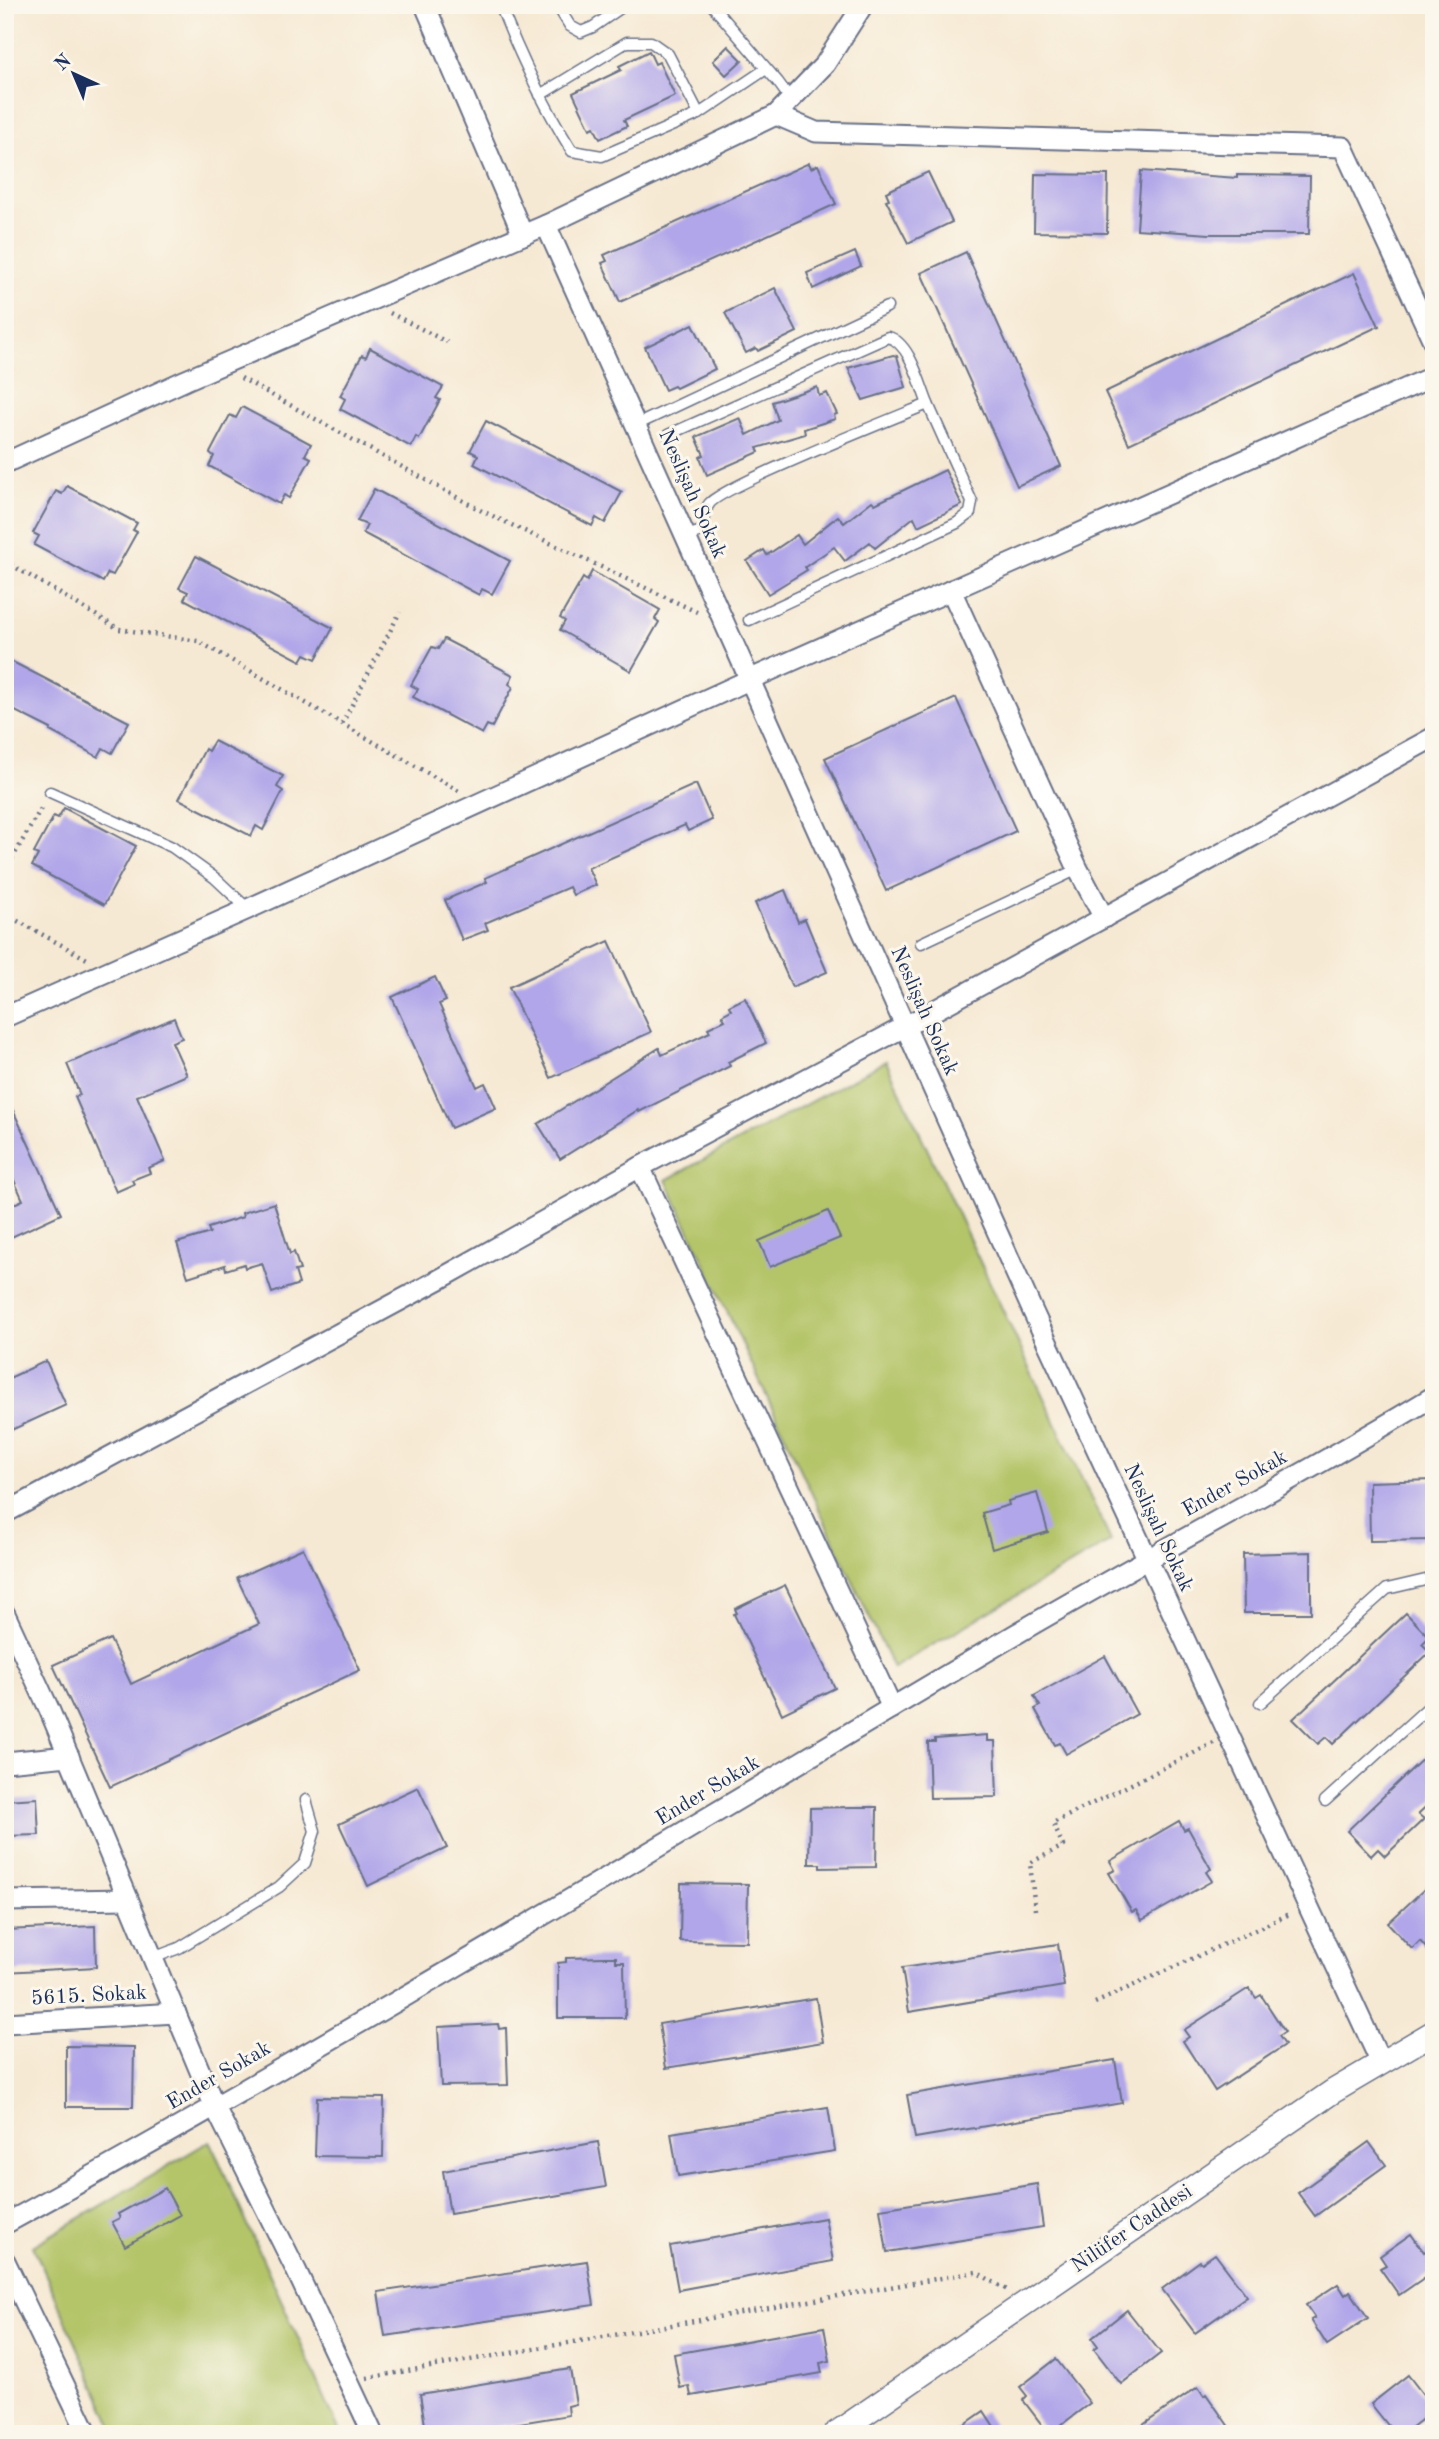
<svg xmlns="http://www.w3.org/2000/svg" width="1439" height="2439" font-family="'Old Standard TT',serif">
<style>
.green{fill:#b4c467;stroke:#687a62;stroke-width:2}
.building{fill:#b0a6e9}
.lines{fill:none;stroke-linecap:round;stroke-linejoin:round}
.service-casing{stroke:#687087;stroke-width:13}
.minor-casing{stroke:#687087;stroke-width:23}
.tertiary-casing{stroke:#687087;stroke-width:26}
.path{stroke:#687087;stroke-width:4.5;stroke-dasharray:2 5;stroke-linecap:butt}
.service{stroke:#fff;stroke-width:10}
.minor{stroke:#fff;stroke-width:19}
.tertiary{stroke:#fff;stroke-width:23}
.labels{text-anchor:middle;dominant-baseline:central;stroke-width:6;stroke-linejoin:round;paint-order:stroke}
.street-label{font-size:21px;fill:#1b2f5e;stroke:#fbf7ec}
</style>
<rect width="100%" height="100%" fill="#fbf7ec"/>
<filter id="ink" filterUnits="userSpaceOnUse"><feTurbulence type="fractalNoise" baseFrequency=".0143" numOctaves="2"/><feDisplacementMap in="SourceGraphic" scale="14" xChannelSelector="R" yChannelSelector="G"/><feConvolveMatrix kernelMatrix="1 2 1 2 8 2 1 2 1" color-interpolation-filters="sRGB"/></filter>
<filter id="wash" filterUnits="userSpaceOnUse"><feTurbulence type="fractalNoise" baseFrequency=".00686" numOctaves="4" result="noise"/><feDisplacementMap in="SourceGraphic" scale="28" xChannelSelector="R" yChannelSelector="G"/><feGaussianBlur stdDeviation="1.57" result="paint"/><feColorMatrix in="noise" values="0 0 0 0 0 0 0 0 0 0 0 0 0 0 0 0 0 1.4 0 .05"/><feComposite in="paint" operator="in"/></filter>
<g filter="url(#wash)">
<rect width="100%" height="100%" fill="#f6e9d3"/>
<g class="green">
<polygon points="886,1061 1111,1541 893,1668 666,1180"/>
<polygon points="210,2141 341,2434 116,2434 33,2246"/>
</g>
<g id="blocks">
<g class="building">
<polygon points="728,46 742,60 726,75 713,61"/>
<polygon points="649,51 655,64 659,62 675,96 624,120 627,126 600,139 594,127 590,129 573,93 621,70 619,66"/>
<polygon points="809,163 811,168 818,165 836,204 620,302 602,263 607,261 604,255"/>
<polygon points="1141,171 1237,178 1237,175 1310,176 1309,234 1210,234 1137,229"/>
<polygon points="928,172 952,222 908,243 886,200 889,199 886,192"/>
<polygon points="1035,174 1108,175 1107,233 1034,232"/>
<polygon points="855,252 861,266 813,289 807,273"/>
<polygon points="966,252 1061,466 1017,486 921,273"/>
<polygon points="1354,273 1379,326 1129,444 1105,392"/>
<polygon points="775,288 797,332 758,351 756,348 746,353 725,313"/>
<polygon points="693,324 715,369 676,388 674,386 665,390 645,347"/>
<polygon points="370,348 443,387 436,398 440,400 419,439 416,437 411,447 340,409 345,399 340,396 362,355 366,357"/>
<polygon points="893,355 897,356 906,387 863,400 848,368"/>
<polygon points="817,387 819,396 827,393 837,414 834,415 835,419 804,429 805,434 757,448 759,452 707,475 700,457 704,455 696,437 740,418 747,435 778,420 772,402"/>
<polygon points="242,407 311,444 305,455 311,458 289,498 284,495 279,504 209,466 214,456 210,453 230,415 236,418"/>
<polygon points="486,421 622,492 605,523 596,518 592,526 474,464 478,455 470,451"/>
<polygon points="945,470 962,505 918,526 914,517 875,548 870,542 845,561 834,547 805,567 807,570 768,594 747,561 764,550 767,555 797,535 803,544 838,516 844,523 872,501 875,504"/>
<polygon points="67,486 137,523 133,530 137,532 113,575 108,573 103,582 34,545 39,536 33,533 56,491 62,494"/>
<polygon points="374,489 510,561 492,594 482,589 479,595 363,533 367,525 357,521"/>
<polygon points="196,556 333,628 316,659 305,654 301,661 184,599 188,592 179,588"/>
<polygon points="592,571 660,610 655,619 659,622 631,671 560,630 565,621 560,618 583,578 587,581"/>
<polygon points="444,639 513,675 509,684 513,687 492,727 487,725 482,734 413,697 418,689 411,685 432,647 438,649"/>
<polygon points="5,658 129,722 112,753 103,748 98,757 50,731 51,729 5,706"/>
<polygon points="956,698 1016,831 886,891 825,758"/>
<polygon points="214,741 283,776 277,787 283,791 263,830 256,826 251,836 179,799 205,749 208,751"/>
<polygon points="696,784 712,820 688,831 685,825 588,868 596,885 573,895 569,887 485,923 488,930 462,940 445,900 487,882 485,878"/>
<polygon points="64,808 136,846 104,905 32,866 38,855 34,853 54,816 58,818"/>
<polygon points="785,890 798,922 805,919 827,972 792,987 755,903"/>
<polygon points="609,941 651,1032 551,1078 509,987"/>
<polygon points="435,977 446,1001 439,1004 477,1087 485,1083 496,1108 451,1128 392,997"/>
<polygon points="745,998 766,1043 728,1062 730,1066 639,1112 638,1110 560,1159 538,1124 659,1048 662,1055 710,1032 708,1028 725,1020 722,1015 731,1010 729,1006"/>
<polygon points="174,1018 182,1038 172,1042 187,1075 137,1096 165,1161 148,1168 150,1173 132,1180 134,1184 116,1192 75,1097 80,1095 67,1064"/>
<polygon points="5,1093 61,1214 5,1240 5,1208 23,1200 5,1160"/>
<polygon points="274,1203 290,1254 294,1252 300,1270 295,1271 299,1284 272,1293 262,1263 245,1268 244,1264 226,1270 225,1265 188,1277 177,1243 210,1233 208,1228 243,1217 242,1213"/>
<polygon points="828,1211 840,1238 770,1267 759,1241"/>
<polygon points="46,1361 66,1405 5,1433 5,1380"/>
<polygon points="1434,1480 1434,1540 1370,1541 1369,1482"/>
<polygon points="1037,1493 1048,1532 992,1549 982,1513 1009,1505 1008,1501"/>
<polygon points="303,1548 360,1670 110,1787 53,1665 110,1639 131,1684 259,1624 237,1578"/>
<polygon points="1311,1552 1311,1613 1244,1613 1243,1554"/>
<polygon points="785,1585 835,1688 782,1714 734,1614 737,1613 735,1609"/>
<polygon points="1406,1613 1429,1637 1422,1644 1430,1652 1333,1744 1326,1737 1318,1744 1293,1719"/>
<polygon points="1105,1656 1137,1714 1066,1754 1060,1743 1055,1745 1035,1709 1040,1706 1034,1696"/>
<polygon points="987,1735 987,1741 995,1741 997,1797 930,1798 928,1742 935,1742 935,1739"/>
<polygon points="1434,1748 1434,1799 1418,1814 1424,1819 1385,1856 1378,1849 1371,1856 1347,1831"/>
<polygon points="418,1787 447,1848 368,1886 339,1824"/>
<polygon points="37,1798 39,1835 5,1836 5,1800"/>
<polygon points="851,1807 877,1807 876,1867 820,1868 820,1864 809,1864 810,1808"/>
<polygon points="1179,1821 1184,1830 1188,1828 1211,1869 1206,1872 1212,1881 1142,1920 1136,1910 1132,1912 1109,1873 1115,1870 1110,1861"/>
<polygon points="1434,1880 1434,1957 1420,1941 1412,1949 1388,1923"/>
<polygon points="681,1883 748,1884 747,1942 680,1941"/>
<polygon points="95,1926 96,1967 5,1972 5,1930"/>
<polygon points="1058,1944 1064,1986 909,2012 902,1968"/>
<polygon points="606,1957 616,1957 616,1962 624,1962 625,2018 558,2018 558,1963 566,1962 566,1958"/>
<polygon points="1249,1988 1256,1998 1261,1995 1285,2032 1279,2036 1285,2045 1215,2091 1183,2041 1189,2037 1184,2030"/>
<polygon points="816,1998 823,2042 666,2068 659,2024"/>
<polygon points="498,2024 499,2029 506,2028 508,2085 441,2086 438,2027"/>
<polygon points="66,2046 134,2047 133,2107 66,2107"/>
<polygon points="1115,2060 1122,2103 915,2138 907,2095"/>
<polygon points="317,2097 384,2098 383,2157 315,2156"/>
<polygon points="828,2107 835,2151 678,2176 671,2133"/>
<polygon points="598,2142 606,2187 450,2214 443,2171"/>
<polygon points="1369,2142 1386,2165 1315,2216 1298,2193"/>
<polygon points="1037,2184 1043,2227 887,2252 880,2209"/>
<polygon points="165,2188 180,2215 125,2246 112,2222 120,2218 118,2214"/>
<polygon points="825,2218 833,2261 678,2290 670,2246"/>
<polygon points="1411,2234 1424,2252 1434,2245 1434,2271 1399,2295 1380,2268 1386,2265 1380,2256"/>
<polygon points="1215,2254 1247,2296 1195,2333 1162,2289 1200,2261 1202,2263"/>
<polygon points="587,2261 594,2305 385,2336 378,2292"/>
<polygon points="1338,2284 1345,2295 1350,2291 1368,2318 1327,2345 1311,2320 1315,2318 1306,2305"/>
<polygon points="1127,2310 1161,2353 1121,2384 1094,2349 1098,2346 1092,2338"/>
<polygon points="824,2327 830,2361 820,2363 822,2373 691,2396 689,2386 680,2388 674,2354"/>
<polygon points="1056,2359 1090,2403 1049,2434 1023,2400 1027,2396 1020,2387"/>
<polygon points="570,2369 576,2404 568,2406 569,2415 453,2434 437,2434 436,2429 426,2431 420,2394"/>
<polygon points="1408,2375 1428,2401 1423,2406 1429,2414 1403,2434 1395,2434 1371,2404"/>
<polygon points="1198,2387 1204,2396 1206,2394 1234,2434 1130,2434"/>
<polygon points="984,2411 999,2434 951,2434"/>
</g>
</g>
</g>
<g filter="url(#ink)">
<use href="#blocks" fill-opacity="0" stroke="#687087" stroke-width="2"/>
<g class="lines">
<g class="service-casing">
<g id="service">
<path d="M500 5C520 56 543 104 572 151L602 156 699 114 766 69"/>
<polyline points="557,5 570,26 581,32 593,27 625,5"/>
<polyline points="712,5 778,82 791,100"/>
<polyline points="540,95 627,42 651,42 668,54 699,114"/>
<polyline points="636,425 887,307"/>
<path d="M668 435 888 337C910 342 920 385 928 404"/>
<path d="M686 536 705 530C704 521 704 511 709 504 720 487 897 417 928 404L972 502 970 513 957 523 749 620"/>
<polyline points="50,792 172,847 215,878 248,909"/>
<polyline points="921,943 1078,869"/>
<polyline points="1260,1703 1387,1589 1434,1578"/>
<polyline points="1325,1801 1434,1702"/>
<polyline points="153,1958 179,1948 279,1887 305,1863 315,1831 306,1800"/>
</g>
</g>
<g class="minor-casing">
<g id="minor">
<polyline points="425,5 523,235"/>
<polyline points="776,115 816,132 1343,147 1434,343"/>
<polyline points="546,225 776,115 825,64 863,5"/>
<polyline points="5,463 186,380 546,225 1034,1314 1381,2063"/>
<polyline points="951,590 1078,869 1104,918"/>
<polyline points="5,1017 248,909 751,679 1434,376"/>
<polyline points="640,1167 892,1708"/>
<polyline points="5,1513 440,1279 640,1167 906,1026 1434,737"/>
<polyline points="5,1614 49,1709 214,2105 296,2270 373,2434"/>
<polyline points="5,1762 69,1756"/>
<polyline points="5,1901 128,1899"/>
<polyline points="5,2023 176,2013"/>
<path d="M5 2224C347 2036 680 1833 1016 1634 1154 1553 1297 1480 1434 1396"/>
<polyline points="5,2261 88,2434"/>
</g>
</g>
<g class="tertiary-casing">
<polyline id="tertiary" points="835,2434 1332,2092 1434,2032"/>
</g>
<g class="path">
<polyline points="390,313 447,342"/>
<polyline points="241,378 482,511 697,612"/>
<polyline points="5,561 119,629 198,641 459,791"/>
<polyline points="342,724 400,612"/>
<polyline points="5,871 43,805"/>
<polyline points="5,914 87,959"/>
<polyline points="1035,1910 1030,1863 1063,1846 1053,1823 1214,1743"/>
<polyline points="1095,2003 1292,1913"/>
<polyline points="367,2378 976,2272 1009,2291"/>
</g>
<use href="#service" class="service"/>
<use href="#minor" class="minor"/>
<use href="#tertiary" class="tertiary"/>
</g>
</g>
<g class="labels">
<g class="street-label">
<text transform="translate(692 494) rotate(66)">Neslişah Sokak</text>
<text transform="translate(924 1011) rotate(66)">Neslişah Sokak</text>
<text transform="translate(1235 1484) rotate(-29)">Ender Sokak</text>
<text transform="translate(1158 1528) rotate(65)">Neslişah Sokak</text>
<text transform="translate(708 1791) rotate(-31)">Ender Sokak</text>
<text transform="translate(89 1996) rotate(-3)">5615. Sokak</text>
<text transform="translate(219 2076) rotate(-30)">Ender Sokak</text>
<text transform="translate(1132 2229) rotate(-34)">Nilüfer Caddesi</text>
</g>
</g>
<rect width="1439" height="2439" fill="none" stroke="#fbf7ec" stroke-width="28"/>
<g transform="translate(74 74) rotate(316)" stroke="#fbf7ec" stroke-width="5" paint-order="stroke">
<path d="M0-5L12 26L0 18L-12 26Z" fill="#1b2f5e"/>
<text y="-10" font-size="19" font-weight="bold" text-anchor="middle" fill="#1b2f5e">N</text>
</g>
</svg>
